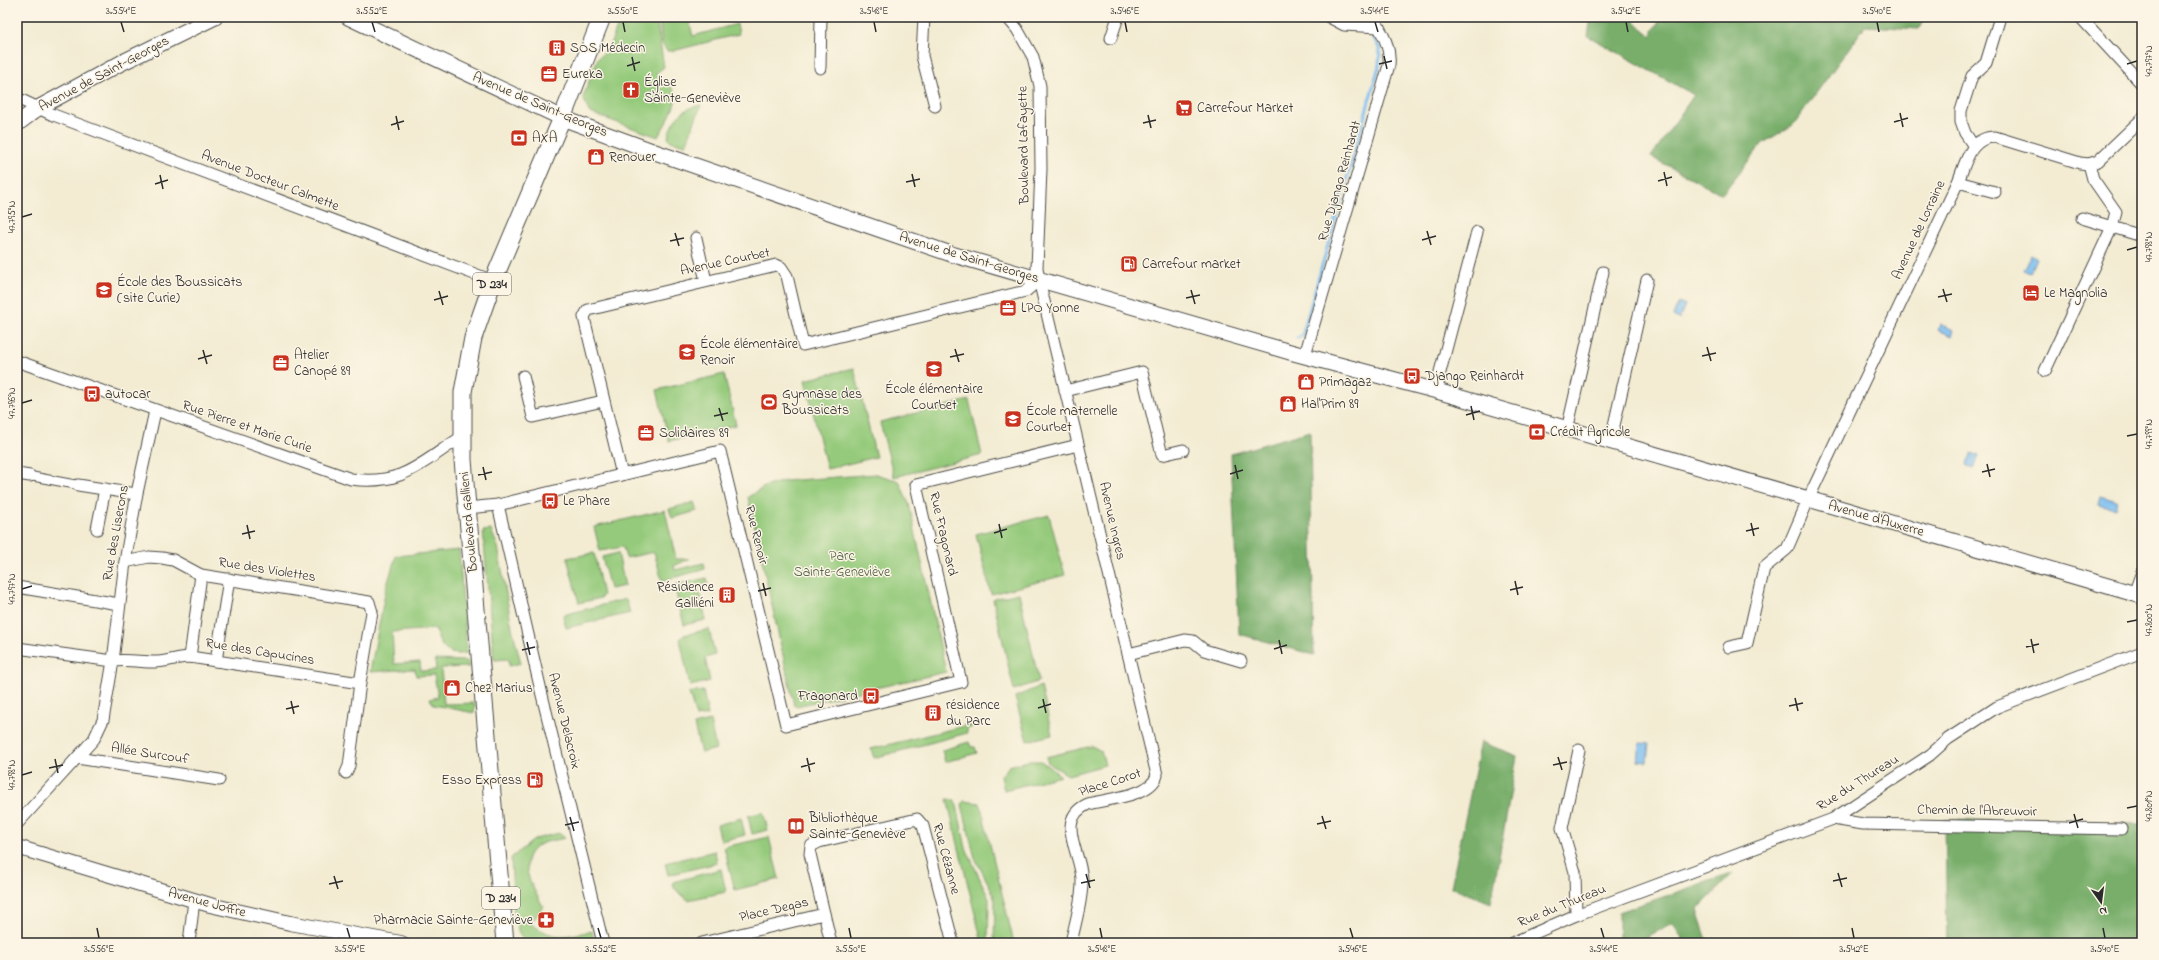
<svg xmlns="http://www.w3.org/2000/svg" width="2159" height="960" font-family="'Indie Flower',sans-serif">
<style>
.green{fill:#95ca7b;stroke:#607a53}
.forest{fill:#78ae6b;stroke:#526c4b}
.water{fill:#7cbef1;stroke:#54748e}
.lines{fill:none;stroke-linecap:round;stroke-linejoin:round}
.stream{stroke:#7cbef1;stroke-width:3}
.pedestrian-casing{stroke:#494844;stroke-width:10}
.minor-casing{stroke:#494844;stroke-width:13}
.tertiary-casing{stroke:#494844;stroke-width:16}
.secondary-casing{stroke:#494844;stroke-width:17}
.primary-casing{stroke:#494844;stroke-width:19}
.pedestrian{stroke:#fff;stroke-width:8}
.minor{stroke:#fff;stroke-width:11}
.tertiary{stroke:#fff;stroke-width:14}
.secondary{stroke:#fff;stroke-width:15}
.primary{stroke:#fff;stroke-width:17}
.ticks{fill:none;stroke:#2b2b2b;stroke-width:1.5}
.labels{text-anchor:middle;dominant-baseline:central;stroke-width:3;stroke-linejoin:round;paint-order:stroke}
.shield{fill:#fcf5e5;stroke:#6a6863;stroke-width:1}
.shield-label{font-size:13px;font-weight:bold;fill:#2b2b2b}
.poi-label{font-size:14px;fill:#2b2b2b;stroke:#fcf5e5;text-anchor:start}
.street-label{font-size:14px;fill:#2b2b2b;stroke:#fcf5e5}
.park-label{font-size:14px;fill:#4b5b43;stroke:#fcf5e5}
.neatline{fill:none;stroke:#2b2b2b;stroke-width:1.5}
.ticks-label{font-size:10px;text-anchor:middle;fill:#2b2b2b}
</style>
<rect width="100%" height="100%" fill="#fcf5e5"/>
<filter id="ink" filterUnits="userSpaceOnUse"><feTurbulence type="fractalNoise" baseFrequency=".025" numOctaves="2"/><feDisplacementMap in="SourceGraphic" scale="8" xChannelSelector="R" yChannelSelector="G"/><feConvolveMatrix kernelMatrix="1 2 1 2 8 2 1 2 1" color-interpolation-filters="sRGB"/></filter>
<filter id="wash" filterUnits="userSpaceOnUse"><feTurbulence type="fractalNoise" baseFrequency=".012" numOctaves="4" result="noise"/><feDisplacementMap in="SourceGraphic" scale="16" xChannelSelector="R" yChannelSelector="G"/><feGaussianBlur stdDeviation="0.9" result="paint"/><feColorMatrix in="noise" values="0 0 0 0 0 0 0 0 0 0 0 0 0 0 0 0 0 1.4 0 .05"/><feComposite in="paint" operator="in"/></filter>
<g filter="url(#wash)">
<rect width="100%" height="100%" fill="#f3ecd3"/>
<g class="green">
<path d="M621 17H656L664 67 656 73C661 79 667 83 672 88 683 100 664 125 658 137L593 114 589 112 583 97 598 58 608 50Z"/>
<polygon points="659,17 688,17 693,36 737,24 739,34 673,51 667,51 662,44"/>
<path d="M701 105 686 145 671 141 668 138C671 120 684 107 701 105Z"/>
<polygon points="854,368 876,457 827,469 805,380"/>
<polygon points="724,374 736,425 669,441 657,390"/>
<polygon points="969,400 982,455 894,477 880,422"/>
<polygon points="876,474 899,481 909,504 946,672 797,706 794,705 748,497 766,486 785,481"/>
<polygon points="694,502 697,511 672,518 669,509"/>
<polygon points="665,510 676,559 689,559 674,566 675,570 704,563 705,569 662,581 654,552 626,558 623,547 600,551 594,527"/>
<polygon points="1049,515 1065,575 991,594 976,534"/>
<polygon points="491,530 498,547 512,628 521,663 509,666 509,659 494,660 483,531"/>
<path d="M459 550 467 653C447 657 440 648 436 629L392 632 394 664 420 662 421 671 436 670 435 660 467 661 469 667 441 668 444 704 475 703 474 713 434 705 430 699 438 697 434 675 416 676 415 669 370 672 386 588 396 556Z"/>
<polygon points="594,553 603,595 601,598 579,603 567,558"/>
<polygon points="618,553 625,586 610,589 602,557"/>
<polygon points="707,578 708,584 698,586 706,620 684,625 674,585"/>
<polygon points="1019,593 1039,681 1014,690 993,599"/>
<polygon points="626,599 630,613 566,628 563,615"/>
<polygon points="709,629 715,655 705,658 710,681 690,686 680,639 684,635"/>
<polygon points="1041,686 1052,735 1027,741 1015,697"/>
<polygon points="703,691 708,715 696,717 689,693"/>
<polygon points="710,721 716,749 701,753 694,725"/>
<polygon points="972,724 972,727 967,729 967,733 874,758 871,749"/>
<polygon points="969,742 971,747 975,747 977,753 945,762 942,750"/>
<polygon points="1092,746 1101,751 1105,765 1068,775 1048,763 1046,757"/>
<polygon points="1028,761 1041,761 1061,776 1004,790 1001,776 1009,766"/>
<polygon points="947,799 954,800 957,806 966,848 989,899 988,943 982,943"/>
<polygon points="964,801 980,803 1014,943 994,943 995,900 991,889 975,858 962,805"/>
<polygon points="763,812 768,830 752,834 748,816"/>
<polygon points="741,818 745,835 721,841 717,825"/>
<path d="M559 833 565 838C557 840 547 841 541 844 513 858 533 888 543 906L531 924C557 941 563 936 592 931L594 943H527L519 933 514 916 511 858 535 839Z"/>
<polygon points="769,837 779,879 735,890 724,847"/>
<polygon points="715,851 717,863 668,875 665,863"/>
<polygon points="721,869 726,892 688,900 674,888 673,882"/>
</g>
<g class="forest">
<polygon points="1591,17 1631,17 1650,36 1662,17 1926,17 1919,29 1865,26 1793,125 1763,143 1722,194 1651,157 1694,95 1588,36"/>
<polygon points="1310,431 1314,655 1239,634 1231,454"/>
<polygon points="1481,742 1517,756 1491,903 1451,887"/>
<polygon points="1945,820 2142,825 2142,943 1947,943"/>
<polygon points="1733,873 1697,910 1708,943 1685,943 1673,923 1647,937 1646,943 1619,943 1619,912"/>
</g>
<g class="water">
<polygon points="2031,255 2037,259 2031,273 2024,270"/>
<polygon points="1679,302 1685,305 1679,319 1673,316"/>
<polygon points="1940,324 1954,330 1952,336 1938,330"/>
<polygon points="1972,453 1979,456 1974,469 1966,465"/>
<polygon points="2100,496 2117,501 2115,508 2098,504"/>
<polygon points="1640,743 1649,744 1647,762 1638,761"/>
</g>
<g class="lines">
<polyline class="stream" points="1297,338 1302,336 1379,66 1380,50 1372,34"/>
</g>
</g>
<g filter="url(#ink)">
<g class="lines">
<g class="pedestrian-casing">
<polyline id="pedestrian" points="30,476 78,485"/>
</g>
<g class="minor-casing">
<g id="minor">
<polyline points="924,17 922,56 935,106"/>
<path d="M1007 17 1017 29 1033 57 1040 86 1041 169 1037 268 1039 280 1157 775C1152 796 1107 799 1088 804 1053 820 1083 855 1082 882 1082 902 1075 923 1071 943"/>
<polyline points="1329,17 1344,25 1379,27"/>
<polyline points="2083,17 2082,19 2142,84"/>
<polyline points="1111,38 1118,17"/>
<polyline points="820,68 821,17"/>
<polyline points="17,98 51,114 493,281"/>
<polyline points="1973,145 1965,133 1961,122 1961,111 1972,76 1986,63 2000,17"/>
<polyline points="1958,182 1995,192"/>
<polyline points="2082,218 2142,236"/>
<polyline points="696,238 706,281"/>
<path d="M1305 355 1389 65C1391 46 1382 33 1373 17"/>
<path d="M17 361 351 479C404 486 421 462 462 437"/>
<polyline points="2045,371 2112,227 2116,212 2093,179 2089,164"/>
<polyline points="523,376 533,417 603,401"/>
<polyline points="1065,391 1142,372 1162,455 1183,450"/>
<polyline points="1437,391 1440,372 1477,232"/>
<polyline points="1567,430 1603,272"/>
<polyline points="1610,443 1647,280"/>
<polyline points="17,474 30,476"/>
<polyline points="622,475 585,322 584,317 588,310 776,265 781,267 787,276 803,345 1026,291 1039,280"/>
<polyline points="78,485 136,494"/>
<polyline points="498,505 542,695 603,943"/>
<polyline points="467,508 498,505 720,451 786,725 961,682 916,485 1078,445"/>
<polyline points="97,529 105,489"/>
<polyline points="125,562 149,557 162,558 173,560 201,575 369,602 372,612 360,683 349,766 346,773"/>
<polyline points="17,587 119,604"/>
<polyline points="2134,594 2142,572"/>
<path d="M1729 647 1747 643 1764 568 1787 549 1813 489 1958 182C1966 162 1970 137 1995 137L2080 163 2089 164 2098 161 2142 119"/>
<path d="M17 648 113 661C127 659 141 662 155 662 167 662 178 657 190 657L360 683"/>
<polyline points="1128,654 1185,640 1193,641 1204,650 1241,661"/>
<polyline points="190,657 201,575"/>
<polyline points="216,661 229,579"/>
<polyline points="77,758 219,780"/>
<polyline points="1833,819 1863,824 2121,829"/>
<polyline points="17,824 94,739 103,720 113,661 125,562 137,493 155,411"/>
<polyline points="1576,915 1575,872 1562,828 1579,750"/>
<polyline points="189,943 194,900"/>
<polyline points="702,943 824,914"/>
<polyline points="831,943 810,854 811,846 819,842 917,819 923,826 953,943"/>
<polyline points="1512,943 1576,915 1833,819 1930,755 1948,739 1997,707 2142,652"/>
</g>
</g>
<g class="tertiary-casing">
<polyline id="tertiary" points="17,847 210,905 290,923 401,943"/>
</g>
<g class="secondary-casing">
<g id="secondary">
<polyline points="348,17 562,118 655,152 951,254 1290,352 1437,391 2142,596"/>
<polyline points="17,124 38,108 121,63 215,17"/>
</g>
</g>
<g class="primary-casing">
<polyline id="primary" points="505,943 463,460 463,392 473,338 493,281 562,118 602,17"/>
</g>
<use href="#pedestrian" class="pedestrian"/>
<use href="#minor" class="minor"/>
<use href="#tertiary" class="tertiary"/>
<use href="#secondary" class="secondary"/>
<use href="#primary" class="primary"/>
</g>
</g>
<path class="ticks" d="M121 22 124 32M372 22 375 32M623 22 625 32M874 22 876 32M1125 22 1127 32M1375 22 1378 32M1626 22 1628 32M1877 22 1879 32M1384 56 1387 69M632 57 635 71M1379 64 1392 61M2127 64 2137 61M627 66 640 62M1900 113 1903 127M1148 115 1151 128M396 116 399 130M1894 122 1908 118M1143 123 1156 120M391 125 404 121M1664 172 1667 186M912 174 915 187M160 175 163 189M1658 181 1672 177M906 182 920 179M155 184 168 180M22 217 32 214M1427 231 1431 245M675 233 679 246M1422 240 1436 236M670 241 684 238M2127 250 2137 247M1943 289 1947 302M1191 290 1195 304M439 291 443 305M1938 297 1952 294M1186 298 1200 295M434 300 448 296M1707 347 1711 361M955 349 959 362M203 350 207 364M1702 356 1716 353M950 357 964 354M198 359 212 355M22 403 32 400M1471 406 1474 420M719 408 723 421M1466 415 1480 411M714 416 728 413M2127 436 2137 434M1987 464 1990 477M1235 465 1238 479M483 467 486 480M1982 472 1995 469M1230 474 1243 470M478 475 492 472M1751 523 1754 536M999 524 1002 538M247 525 250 539M1746 531 1759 528M994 533 1007 529M242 534 255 531M1515 581 1518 595M763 583 766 596M22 589 32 586M1510 590 1523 587M758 591 771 588M2127 622 2137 620M2031 639 2034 653M1279 640 1282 654M527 642 530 655M2026 647 2039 644M1274 649 1287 645M522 650 535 647M1795 698 1798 711M1043 699 1046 713M291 701 294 714M1789 706 1803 703M1038 708 1051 704M286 709 299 706M1558 757 1562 770M807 758 810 772M55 759 58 773M1553 765 1567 762M801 767 815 763M49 768 63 765M22 775 32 772M2127 808 2137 806M2074 814 2078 828M1322 816 1326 829M570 817 574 831M2069 823 2083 819M1317 824 1331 821M565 825 579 822M1838 873 1842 887M1086 874 1090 888M334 876 338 889M1833 881 1847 878M1081 883 1095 880M329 884 343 881M97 928 99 938M347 928 350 938M598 928 601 938M849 928 851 938M1100 928 1102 938M1350 928 1353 938M1601 928 1604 938M1852 928 1854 938M2103 928 2105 938"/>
<defs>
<g id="building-square" transform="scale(0.9)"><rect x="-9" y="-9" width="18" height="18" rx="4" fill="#c8321e" stroke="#fcf5e5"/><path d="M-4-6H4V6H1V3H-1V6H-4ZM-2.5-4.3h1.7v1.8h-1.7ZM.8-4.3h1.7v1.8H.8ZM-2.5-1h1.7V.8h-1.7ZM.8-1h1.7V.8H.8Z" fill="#fff"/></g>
<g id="office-square" transform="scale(0.9)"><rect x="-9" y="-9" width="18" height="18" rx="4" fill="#c8321e" stroke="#fcf5e5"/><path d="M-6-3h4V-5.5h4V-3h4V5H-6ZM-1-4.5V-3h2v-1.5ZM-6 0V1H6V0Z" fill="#fff"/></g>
<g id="church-square" transform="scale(0.9)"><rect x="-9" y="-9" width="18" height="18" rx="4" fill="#c8321e" stroke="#fcf5e5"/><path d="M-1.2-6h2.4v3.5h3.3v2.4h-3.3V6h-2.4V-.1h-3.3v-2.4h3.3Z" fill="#fff"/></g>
<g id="supermarket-square" transform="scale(0.9)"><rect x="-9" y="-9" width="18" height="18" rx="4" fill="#c8321e" stroke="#fcf5e5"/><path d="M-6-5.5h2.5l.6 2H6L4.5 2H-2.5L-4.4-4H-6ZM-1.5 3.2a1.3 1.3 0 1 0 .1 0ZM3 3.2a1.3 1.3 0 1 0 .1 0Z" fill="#fff"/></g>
<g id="bank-square" transform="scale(0.9)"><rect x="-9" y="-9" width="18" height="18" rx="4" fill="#c8321e" stroke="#fcf5e5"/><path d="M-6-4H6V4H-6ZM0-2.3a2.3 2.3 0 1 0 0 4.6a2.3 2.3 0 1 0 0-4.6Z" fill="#fff"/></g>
<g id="shop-square" transform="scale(0.9)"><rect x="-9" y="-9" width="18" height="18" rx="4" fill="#c8321e" stroke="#fcf5e5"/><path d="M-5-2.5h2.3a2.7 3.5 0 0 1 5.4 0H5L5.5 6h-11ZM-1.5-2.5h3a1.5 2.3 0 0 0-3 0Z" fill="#fff"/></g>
<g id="fuel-square" transform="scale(0.9)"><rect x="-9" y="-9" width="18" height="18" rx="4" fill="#c8321e" stroke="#fcf5e5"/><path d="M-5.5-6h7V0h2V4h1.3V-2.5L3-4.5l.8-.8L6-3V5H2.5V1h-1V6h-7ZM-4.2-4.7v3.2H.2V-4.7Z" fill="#fff"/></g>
<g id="school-square" transform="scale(0.9)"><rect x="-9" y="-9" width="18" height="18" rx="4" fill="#c8321e" stroke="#fcf5e5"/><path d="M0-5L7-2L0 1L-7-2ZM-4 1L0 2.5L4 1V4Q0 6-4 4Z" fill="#fff"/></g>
<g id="hotel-square" transform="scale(0.9)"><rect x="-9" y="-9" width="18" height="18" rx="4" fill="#c8321e" stroke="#fcf5e5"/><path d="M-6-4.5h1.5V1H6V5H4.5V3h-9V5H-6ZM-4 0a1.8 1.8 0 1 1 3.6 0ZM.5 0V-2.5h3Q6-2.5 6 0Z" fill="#fff"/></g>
<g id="bus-square" transform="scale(0.9)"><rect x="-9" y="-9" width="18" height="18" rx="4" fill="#c8321e" stroke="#fcf5e5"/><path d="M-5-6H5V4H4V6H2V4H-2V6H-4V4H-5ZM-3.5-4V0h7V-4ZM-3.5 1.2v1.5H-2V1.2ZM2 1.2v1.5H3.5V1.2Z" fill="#fff"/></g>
<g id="stadium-square" transform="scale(0.9)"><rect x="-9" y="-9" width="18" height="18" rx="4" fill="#c8321e" stroke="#fcf5e5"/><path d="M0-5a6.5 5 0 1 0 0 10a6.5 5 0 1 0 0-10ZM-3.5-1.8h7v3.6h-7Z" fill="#fff"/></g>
<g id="library-square" transform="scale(0.9)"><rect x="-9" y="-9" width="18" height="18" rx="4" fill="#c8321e" stroke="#fcf5e5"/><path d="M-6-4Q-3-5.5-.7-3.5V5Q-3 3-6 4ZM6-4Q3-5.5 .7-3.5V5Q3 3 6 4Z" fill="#fff"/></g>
<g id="pharmacy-square" transform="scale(0.9)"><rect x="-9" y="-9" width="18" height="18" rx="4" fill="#c8321e" stroke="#fcf5e5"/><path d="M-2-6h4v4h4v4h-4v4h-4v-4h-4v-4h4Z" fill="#fff"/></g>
</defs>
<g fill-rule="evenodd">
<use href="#building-square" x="557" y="48"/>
<use href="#office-square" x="549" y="74"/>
<use href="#church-square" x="631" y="90"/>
<use href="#supermarket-square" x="1184" y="108"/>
<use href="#bank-square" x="519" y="138"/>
<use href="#shop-square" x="596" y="157"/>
<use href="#fuel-square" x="1129" y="264"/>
<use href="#school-square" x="104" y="290"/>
<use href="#hotel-square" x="2031" y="293"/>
<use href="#office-square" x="1008" y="308"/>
<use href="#school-square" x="687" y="352"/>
<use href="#office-square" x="281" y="363"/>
<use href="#school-square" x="934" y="369"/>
<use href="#bus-square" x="1412" y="376"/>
<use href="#shop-square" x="1306" y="382"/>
<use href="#bus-square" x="92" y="394"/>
<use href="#stadium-square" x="769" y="402"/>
<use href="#shop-square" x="1288" y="404"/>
<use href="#school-square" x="1013" y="419"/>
<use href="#bank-square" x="1537" y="432"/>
<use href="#office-square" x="646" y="433"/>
<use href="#bus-square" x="550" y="501"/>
<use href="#building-square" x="727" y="595"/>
<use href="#shop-square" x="452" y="688"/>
<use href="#bus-square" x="871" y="696"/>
<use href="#building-square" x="933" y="713"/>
<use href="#fuel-square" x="535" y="780"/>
<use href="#library-square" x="796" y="826"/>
<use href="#pharmacy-square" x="546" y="920"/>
</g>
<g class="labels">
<g class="shield">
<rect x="473" y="273" width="38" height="22" rx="3"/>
<rect x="482" y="887" width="38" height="22" rx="3"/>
</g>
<g class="shield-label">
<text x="492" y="284">D 234</text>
<text x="501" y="898">D 234</text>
</g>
<g class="poi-label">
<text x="570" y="48">SOS Médecin</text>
<text x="562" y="74">Eureka</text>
<text x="644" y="82">Église<tspan x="644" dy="16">Sainte-Geneviève</tspan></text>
<text x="1197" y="108">Carrefour Market</text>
<text x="532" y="138">AXA</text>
<text x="609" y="157">Renouer</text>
<text x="1142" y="264">Carrefour market</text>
<text x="117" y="282">École des Boussicats<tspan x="117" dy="16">(site Curie)</tspan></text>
<text x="2044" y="293">Le Magnolia</text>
<text x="1021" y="308">LPO Yonne</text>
<text x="700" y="344">École élémentaire<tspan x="700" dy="16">Renoir</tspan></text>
<text x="294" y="355">Atelier<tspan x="294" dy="16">Canopé 89</tspan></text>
<text x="1425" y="376">Django Reinhardt</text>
<text x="1319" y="382">Primagaz</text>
<text x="934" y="389" text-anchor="middle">École élémentaire<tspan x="934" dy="16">Courbet</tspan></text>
<text x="105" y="394">autocar</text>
<text x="782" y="394">Gymnase des<tspan x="782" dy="16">Boussicats</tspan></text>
<text x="1301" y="404">Hal'Prim 89</text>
<text x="1026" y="411">École maternelle<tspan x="1026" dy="16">Courbet</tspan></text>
<text x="1550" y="432">Crédit Agricole</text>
<text x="659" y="433">Solidaires 89</text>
<text x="563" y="501">Le Phare</text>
<text x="714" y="587" text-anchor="end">Résidence<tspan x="714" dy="16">Galliéni</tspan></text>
<text x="465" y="688">Chez Marius</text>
<text x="858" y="696" text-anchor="end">Fragonard</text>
<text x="946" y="705">résidence<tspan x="946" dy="16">du Parc</tspan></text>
<text x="522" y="780" text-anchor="end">Esso Express</text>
<text x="809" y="818">Bibliothèque<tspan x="809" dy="16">Sainte-Geneviève</tspan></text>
<text x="533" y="920" text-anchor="end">Pharmacie Sainte-Geneviève</text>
</g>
<g class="street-label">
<text transform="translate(104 74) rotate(-28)">Avenue de Saint-Georges</text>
<text transform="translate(540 105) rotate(23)">Avenue de Saint-Georges</text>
<text transform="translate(1024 145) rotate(-91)">Boulevard Lafayette</text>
<text transform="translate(270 181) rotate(21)">Avenue Docteur Calmette</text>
<text transform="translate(1340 181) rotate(-74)">Rue Django Reinhardt</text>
<text transform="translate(1919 230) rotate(-65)">Avenue de Lorraine</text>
<text transform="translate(969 258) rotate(17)">Avenue de Saint-Georges</text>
<text transform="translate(725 262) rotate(-12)">Avenue Courbet</text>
<text transform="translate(247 427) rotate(19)">Rue Pierre et Marie Curie</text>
<text transform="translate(1876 519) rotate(16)">Avenue d'Auxerre</text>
<text transform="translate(1112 521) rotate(77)">Avenue Ingres</text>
<text transform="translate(469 522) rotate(-95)">Boulevard Gallieni</text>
<text transform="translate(116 533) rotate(-80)">Rue des Liserons</text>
<text transform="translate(943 534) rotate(77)">Rue Fragonard</text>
<text transform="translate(756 535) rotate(76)">Rue Renoir</text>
<text transform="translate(267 570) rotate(9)">Rue des Violettes</text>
<text transform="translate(260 652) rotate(9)">Rue des Capucines</text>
<text transform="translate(564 721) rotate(76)">Avenue Delacroix</text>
<text transform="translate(150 754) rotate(9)">Allée Surcouf</text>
<text transform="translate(1110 783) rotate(-18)">Place Corot</text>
<text transform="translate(1858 783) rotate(-32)">Rue du Thureau</text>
<text transform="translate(1977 811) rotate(1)">Chemin de l'Abreuvoir</text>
<text transform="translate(946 859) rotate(75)">Rue Cézanne</text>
<text transform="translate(207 903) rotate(15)">Avenue Joffre</text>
<text transform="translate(1562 906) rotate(-22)">Rue du Thureau</text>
<text transform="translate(774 910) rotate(-13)">Place Degas</text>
</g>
<g class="park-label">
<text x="842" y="556">Parc<tspan x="842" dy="16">Sainte-Geneviève</tspan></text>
</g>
</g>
<rect width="2159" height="960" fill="none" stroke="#fcf5e5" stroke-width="44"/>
<g transform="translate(2101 902) rotate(166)" stroke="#fcf5e5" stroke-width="3" paint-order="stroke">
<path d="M0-3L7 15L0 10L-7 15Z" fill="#2b2b2b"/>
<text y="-6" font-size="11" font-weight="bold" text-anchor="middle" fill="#2b2b2b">N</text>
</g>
<rect x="22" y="22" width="2115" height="916" class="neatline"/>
<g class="ticks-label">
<text x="121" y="14">3.554°E</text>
<text x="372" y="14">3.552°E</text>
<text x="623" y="14">3.550°E</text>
<text x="874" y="14">3.548°E</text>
<text x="1125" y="14">3.546°E</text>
<text x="1375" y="14">3.544°E</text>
<text x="1626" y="14">3.542°E</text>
<text x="1877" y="14">3.540°E</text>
<text transform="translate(2148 61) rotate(-90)" y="4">47.797°N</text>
<text transform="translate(11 217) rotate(-90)" y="4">47.795°N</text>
<text transform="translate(2148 247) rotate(-90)" y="4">47.798°N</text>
<text transform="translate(11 403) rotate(-90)" y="4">47.796°N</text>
<text transform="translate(2148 434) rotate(-90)" y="4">47.799°N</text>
<text transform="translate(11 589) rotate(-90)" y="4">47.797°N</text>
<text transform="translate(2148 620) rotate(-90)" y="4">47.800°N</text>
<text transform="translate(11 775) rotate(-90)" y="4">47.798°N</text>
<text transform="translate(2148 806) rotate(-90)" y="4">47.801°N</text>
<text x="99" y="952">3.556°E</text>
<text x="350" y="952">3.554°E</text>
<text x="601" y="952">3.552°E</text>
<text x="851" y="952">3.550°E</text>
<text x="1102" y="952">3.548°E</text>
<text x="1353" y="952">3.546°E</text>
<text x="1604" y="952">3.544°E</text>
<text x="1854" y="952">3.542°E</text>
<text x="2105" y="952">3.540°E</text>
</g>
</svg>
